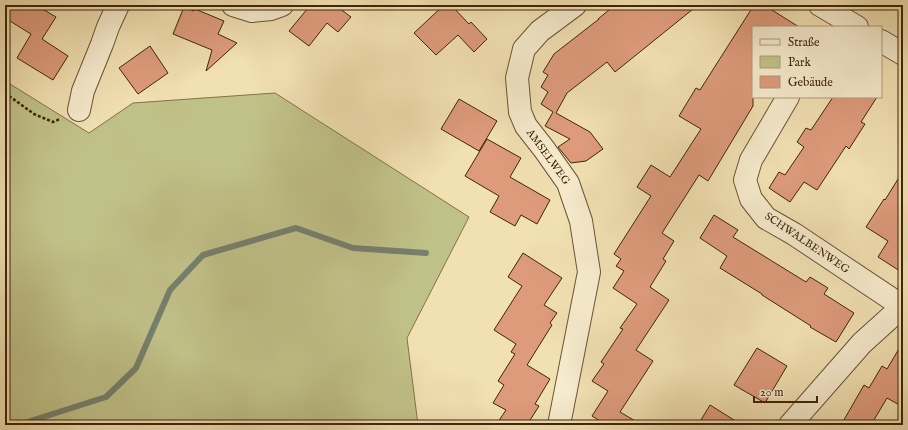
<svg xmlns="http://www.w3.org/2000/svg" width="908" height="430" font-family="'IM FELL English',serif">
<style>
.green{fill:#c0c188;stroke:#807348}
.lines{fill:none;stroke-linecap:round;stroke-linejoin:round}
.stream{stroke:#76806d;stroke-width:6}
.building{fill:#dd9b7c;stroke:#3f2509}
.minor-casing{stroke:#6c5433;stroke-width:24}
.path{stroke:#3f2509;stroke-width:2.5;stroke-dasharray:3 2;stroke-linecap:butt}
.minor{stroke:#f6ebcd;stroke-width:22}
.labels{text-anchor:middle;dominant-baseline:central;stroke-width:3.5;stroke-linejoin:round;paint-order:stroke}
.street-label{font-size:11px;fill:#3f2509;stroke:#f6ebcd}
</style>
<rect width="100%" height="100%" fill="#f1e0b2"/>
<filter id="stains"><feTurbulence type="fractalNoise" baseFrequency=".005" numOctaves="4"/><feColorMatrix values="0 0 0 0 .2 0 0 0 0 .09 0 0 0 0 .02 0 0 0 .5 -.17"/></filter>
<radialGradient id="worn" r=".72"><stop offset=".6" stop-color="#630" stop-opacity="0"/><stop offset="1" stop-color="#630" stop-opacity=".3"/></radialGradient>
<polygon class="green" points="5,77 10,84 89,133 133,103 275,93 469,217 407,338 418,425 5,425"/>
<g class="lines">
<polyline class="stream" points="18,425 106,397 136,368 170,290 203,255 296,228 353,248 426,253"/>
</g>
<g class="building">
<polygon points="5,5 36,5 56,17 42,39 68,56 53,80 17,58 31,34 5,18"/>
<polygon points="305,5 341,5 339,8 351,17 338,32 327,23 309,46 289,31 308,8"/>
<polygon points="444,5 451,5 469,24 471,22 487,39 474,52 458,35 436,55 414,33"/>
<polygon points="615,5 698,5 615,72 607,62 567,93 556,113 590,132 603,149 586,161 571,163 558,147 570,139 545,126 553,112 541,104 548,92 541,87 548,75 543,72 554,54 599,19 598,19"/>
<polygon points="754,5 764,5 799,27 753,27 753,106 708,181 699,175 662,233 674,241 663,259 666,261 650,287 669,300 636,350 653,361 620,412 642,425 606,425 592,416 608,391 592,381 604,364 601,362 623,329 620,328 637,304 613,288 624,271 616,266 621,259 614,254 651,196 637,187 651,165 670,177 701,129 679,116 696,88 700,90"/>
<polygon points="184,7 194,11 195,9 224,21 218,34 237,43 206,71 212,50 173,34"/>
<polygon points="150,46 168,73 138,94 119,68"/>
<polygon points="833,97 877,97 861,122 865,124 849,149 846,146 817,190 804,182 790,202 769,188 779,172 785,175 804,147 797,142 806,128 811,130"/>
<polygon points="459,99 497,121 479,151 441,129"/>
<polygon points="487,139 521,158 510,177 550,200 537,224 521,215 515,226 490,212 499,196 465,176"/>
<polygon points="903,171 903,273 878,257 888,241 866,227 884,199 885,200"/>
<polygon points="714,215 738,230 733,237 806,282 810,277 828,288 824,294 854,313 836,342 810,327 811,326 762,295 762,294 720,268 727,256 700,238"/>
<polygon points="523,253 562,278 544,305 557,313 550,323 552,325 527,365 550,379 535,404 539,406 527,425 496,425 506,410 493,403 504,385 498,381 515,354 511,352 516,344 494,330 522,286 508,277"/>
<polygon points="903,342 903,407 887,398 871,425 841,425 864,385 869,388 882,366 887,369"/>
<polygon points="757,348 787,366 765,403 734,385"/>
<polygon points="710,405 742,425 698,425"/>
</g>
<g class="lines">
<g class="minor-casing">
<g id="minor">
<polyline points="233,5 252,11 271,9 282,5"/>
<polyline points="820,5 857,27"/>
<polyline points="881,41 903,54"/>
<polyline points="788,97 751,160 745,180 751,199 766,218 794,234 902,306"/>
<polyline points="79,110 83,91 102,44 108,27 118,5"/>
<polyline points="559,425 589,272 581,221 568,183 544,149 526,126 520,112 517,78 524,49 540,31 575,5"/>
<polyline points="790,425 862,343 903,306"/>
</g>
</g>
<polyline class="path" points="5,93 34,114 53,122 60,119"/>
<use href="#minor" class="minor"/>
</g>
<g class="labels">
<g class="street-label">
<text transform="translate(548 157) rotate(54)">AMSELWEG</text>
<text transform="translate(807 243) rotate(34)">SCHWALBENWEG</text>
</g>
</g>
<rect width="908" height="430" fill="none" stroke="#f1e0b2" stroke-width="20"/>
<rect x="6" y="6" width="896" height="418" fill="none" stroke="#3f2509" stroke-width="2"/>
<rect x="10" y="10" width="888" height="410" fill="none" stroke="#3f2509"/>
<rect x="752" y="26" width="130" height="72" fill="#f6ebcd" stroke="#ad9c7f"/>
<rect x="760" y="39" width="20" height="6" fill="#f6ebcd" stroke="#ad9c7f"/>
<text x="788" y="46" font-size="12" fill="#3f2509">Straße</text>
<rect x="760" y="56" width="20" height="12" fill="#c0c188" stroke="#ad9c7f"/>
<text x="788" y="66" font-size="12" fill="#3f2509">Park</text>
<rect x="760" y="76" width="20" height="12" fill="#dd9b7c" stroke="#ad9c7f"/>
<text x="788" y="86" font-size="12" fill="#3f2509">Gebäude</text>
<path d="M754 396v6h63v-6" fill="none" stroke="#3f2509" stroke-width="2"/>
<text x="760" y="396" font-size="12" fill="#3f2509" stroke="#f6ebcd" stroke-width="3" paint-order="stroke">20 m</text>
<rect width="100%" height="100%" filter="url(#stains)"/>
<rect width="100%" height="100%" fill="url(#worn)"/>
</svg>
